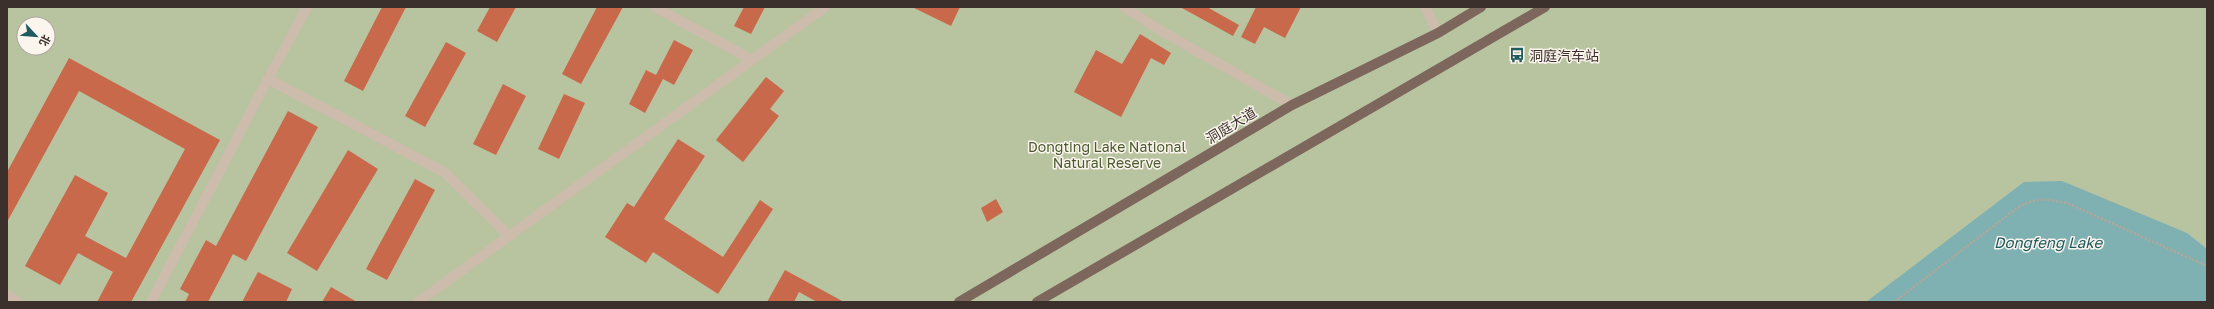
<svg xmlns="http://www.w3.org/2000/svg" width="2214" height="309" font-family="'Golos Text','Noto Sans SC',sans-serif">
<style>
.green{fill:#b8c4a0;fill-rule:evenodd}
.water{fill:#7fb0b2}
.building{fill:#c8694b}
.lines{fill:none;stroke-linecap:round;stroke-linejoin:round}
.path{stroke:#b9a596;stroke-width:2.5;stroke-dasharray:2 2;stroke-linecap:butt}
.minor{stroke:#cdbbac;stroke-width:10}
.primary{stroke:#7d675c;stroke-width:10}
.labels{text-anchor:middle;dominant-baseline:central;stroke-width:3;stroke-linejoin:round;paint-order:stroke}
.poi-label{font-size:14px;fill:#3b302b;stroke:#fbf5ee;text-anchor:start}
.street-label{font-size:14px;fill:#3b302b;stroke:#fbf5ee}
.park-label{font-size:14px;fill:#4a5a2e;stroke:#fbf5ee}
.water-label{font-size:15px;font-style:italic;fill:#1f5a5e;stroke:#fbf5ee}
</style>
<rect width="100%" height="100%" fill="#f4ebe1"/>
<path class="green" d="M7 7H2207V302H7ZM24 24H48V48H24Z"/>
<polygon class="water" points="2062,181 2187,233 2207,249 2207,302 1866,302 2024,182"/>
<g class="building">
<polygon points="382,7 406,7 363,91 344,81"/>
<polygon points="490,7 516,7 497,42 477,31"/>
<polygon points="597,7 623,7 581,84 562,74"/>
<polygon points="744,7 765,7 751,34 734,26"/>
<polygon points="912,7 960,7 951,26"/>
<polygon points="1180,7 1207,7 1239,25 1233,36"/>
<polygon points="1256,7 1301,7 1285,38 1264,27 1255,44 1241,37"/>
<polygon points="1140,34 1171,53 1164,65 1151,58 1121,117 1074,92 1096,50 1122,64"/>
<polygon points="674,40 693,50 674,85 663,79 645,113 629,104 646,70 656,75"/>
<polygon points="446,42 466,53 425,127 405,116"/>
<polygon points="69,58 220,140 131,302 97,302 113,272 78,253 60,285 25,266 75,175 108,193 85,236 126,258 185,149 79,91 7,222 7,172"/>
<polygon points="766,77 784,91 770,109 779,116 743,162 716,140"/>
<polygon points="503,84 526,96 496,155 473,144"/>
<polygon points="564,94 585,103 559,159 538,149"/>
<polygon points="288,111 318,127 246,261 233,254 208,302 185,302 189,294 180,289 206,240 216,246"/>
<polygon points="678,139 705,156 664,219 723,257 760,200 773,209 718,294 653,252 646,263 605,237 627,203 634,207"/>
<polygon points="348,150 378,169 317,271 287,253"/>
<polygon points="415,179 435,190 387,280 366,269"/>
<polygon points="996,199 1003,212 987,222 981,208"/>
<polygon points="785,270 844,302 817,302 799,292 794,302 767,302"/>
<polygon points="258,272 292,289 286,302 242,302"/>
<polygon points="331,287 357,302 322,302"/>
</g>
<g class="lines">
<path class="path" d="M1894 302 2017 208C2036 197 2045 199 2067 203L2207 266"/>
<g class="minor">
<polyline points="655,7 752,60"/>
<polyline points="1124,7 1163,32 1292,105"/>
<polyline points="1425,7 1438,33"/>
<polyline points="268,79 307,7"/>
<polyline points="7,295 19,302"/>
<polyline points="151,302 268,79 444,172 509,236"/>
<polyline points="418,302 825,7"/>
</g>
<g class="primary">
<polyline points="959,302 1292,105 1438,33 1481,7"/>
<polyline points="1037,302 1545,7"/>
</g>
</g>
<defs>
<g id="bus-bare" transform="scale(1.2)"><path d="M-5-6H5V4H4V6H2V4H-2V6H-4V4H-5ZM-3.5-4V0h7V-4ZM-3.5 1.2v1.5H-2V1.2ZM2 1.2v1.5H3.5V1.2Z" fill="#1f5a5e" stroke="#fbf5ee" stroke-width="2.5" paint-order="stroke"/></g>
</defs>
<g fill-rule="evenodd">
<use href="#bus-bare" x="1517" y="55"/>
</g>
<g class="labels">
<g class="poi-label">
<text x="1529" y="55">洞庭汽车站</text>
</g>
<g class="street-label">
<text transform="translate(1231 125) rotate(-31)">洞庭大道</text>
</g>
<g class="park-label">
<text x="1107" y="146">Dongting Lake National<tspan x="1107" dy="16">Natural Reserve</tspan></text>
</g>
<g class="water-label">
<text x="2048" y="242">Dongfeng Lake</text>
</g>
</g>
<rect width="2214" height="309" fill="none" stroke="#3b302b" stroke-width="16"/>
<g transform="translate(36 36) rotate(116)"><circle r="19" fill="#fbf5ee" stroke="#aea6a0"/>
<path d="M0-3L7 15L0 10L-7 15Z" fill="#1f5a5e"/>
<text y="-6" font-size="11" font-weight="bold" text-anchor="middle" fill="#3b302b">北</text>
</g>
</svg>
